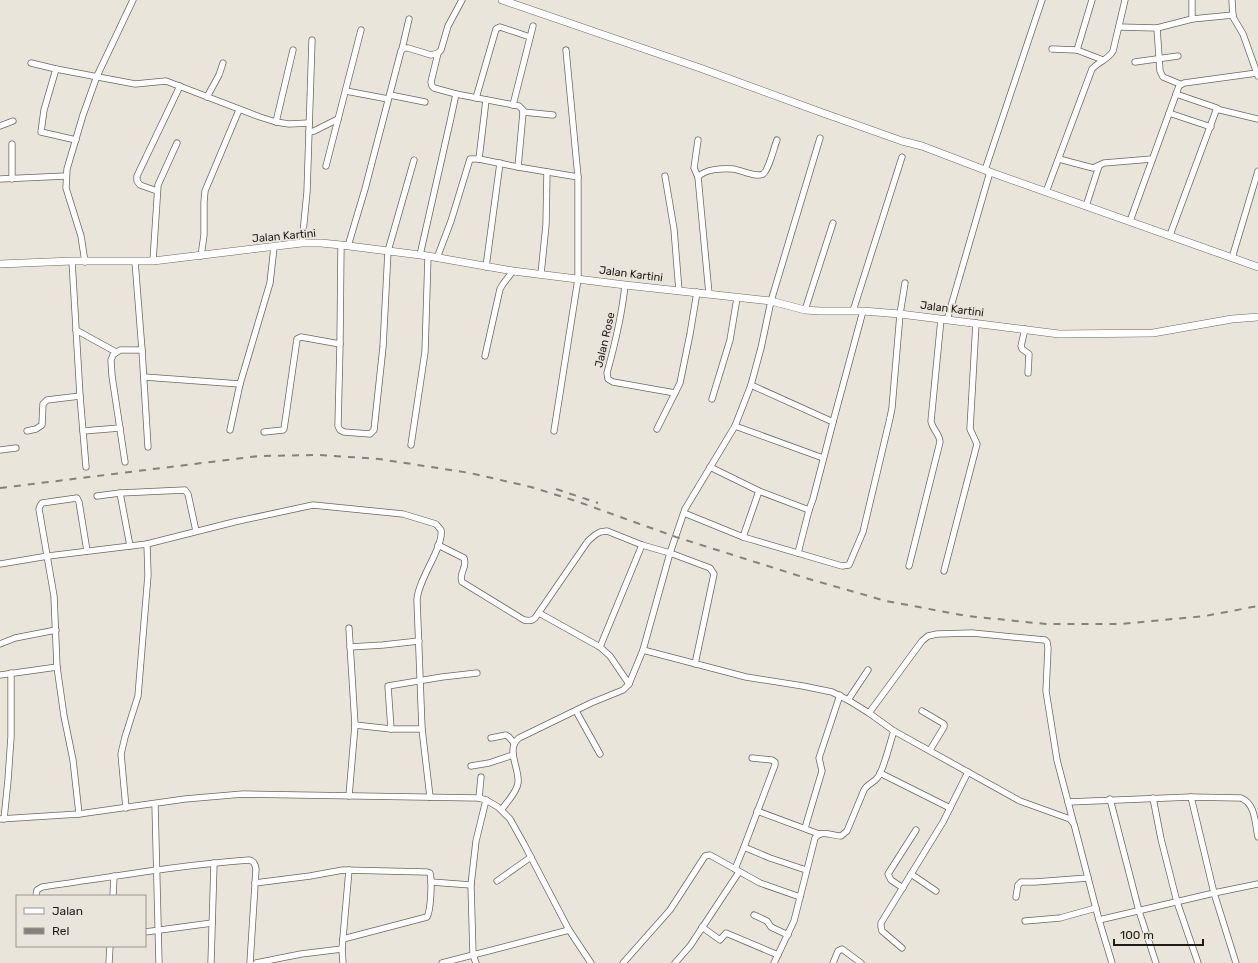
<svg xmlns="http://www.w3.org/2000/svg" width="1258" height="963" font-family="Rubik,sans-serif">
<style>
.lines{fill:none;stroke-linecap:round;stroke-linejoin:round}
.minor-casing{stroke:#6c675f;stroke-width:7}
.tertiary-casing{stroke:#6c675f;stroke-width:8}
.minor{stroke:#fff;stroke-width:5.5}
.tertiary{stroke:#fff;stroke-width:7}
.rail{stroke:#85827b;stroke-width:2;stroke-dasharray:7 7;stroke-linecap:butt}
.labels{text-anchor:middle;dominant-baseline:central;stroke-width:3.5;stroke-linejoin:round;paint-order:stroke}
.street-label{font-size:11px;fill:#1d1c18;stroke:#eae5db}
</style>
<rect width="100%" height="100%" fill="#eae5db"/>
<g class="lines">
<g class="minor-casing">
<g id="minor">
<polyline points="1232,0 1233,17 1243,34 1258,76"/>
<polyline points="1192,19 1192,0"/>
<polyline points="1119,27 1157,28 1192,19 1233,15"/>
<polyline points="1157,28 1160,71 1163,77 1180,84"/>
<polyline points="402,49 409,19"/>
<polyline points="1052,49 1077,50 1103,60"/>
<polyline points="1077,50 1092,0"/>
<polyline points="438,53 431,82 432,86 434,88 456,94 519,106 523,110 523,113 518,167"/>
<polyline points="1135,62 1178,56"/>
<polyline points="31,63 56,69 135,84 166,81 260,117 276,122 289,124 309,123"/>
<polyline points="56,69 44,110 41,132 76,140"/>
<polyline points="346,91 388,99"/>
<polyline points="390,95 425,102"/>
<polyline points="207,97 219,75 223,63"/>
<polyline points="476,98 496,29 500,27 530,37"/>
<polyline points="513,105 533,26"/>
<polyline points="1216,109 1258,119"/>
<polyline points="523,112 553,115"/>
<polyline points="1169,113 1211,127"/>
<polyline points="276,122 293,50"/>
<polyline points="0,126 13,121"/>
<polyline points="309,132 314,131 338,119"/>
<polyline points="12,144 12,179"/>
<polyline points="479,159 486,100"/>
<polyline points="1059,159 1093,168 1104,163 1152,159"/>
<polyline points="326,166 361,30"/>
<polyline points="985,170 1042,0"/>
<polyline points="665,176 674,229 679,291"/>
<polyline points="698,177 694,168 698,140"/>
<polyline points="0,179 66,176"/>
<polyline points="157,191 140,185 137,181 137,176 180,86"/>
<path d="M1046 192 1092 69C1098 62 1109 59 1113 51L1125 0"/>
<polyline points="1086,206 1099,166"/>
<polyline points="1130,221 1179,86 1184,83 1257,73"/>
<polyline points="1170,235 1217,108 1176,94"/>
<polyline points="302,243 307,192 312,40"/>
<polyline points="341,245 340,344 338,426 340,430 344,432 370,434 374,430 383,347 388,251 414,160"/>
<polyline points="348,246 365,189 401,51 404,48 408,48 431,55 438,53 441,50 448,26 462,0"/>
<polyline points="420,255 450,122 456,94"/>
<polyline points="201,256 204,235 204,202 205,191 239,110"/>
<polyline points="437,258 451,221 470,159 479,159 518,167 578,177"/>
<polyline points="1232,258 1258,171"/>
<polyline points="72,261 80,396 86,467"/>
<polyline points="135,261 142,350 148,447"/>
<polyline points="153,261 158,185 177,143"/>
<polyline points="85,262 81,236 66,188 67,169 83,115 97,76 133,0"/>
<polyline points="486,267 500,163"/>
<polyline points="541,274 546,225 547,172"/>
<path d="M625 285C622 315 615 344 607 373L608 379 613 382 675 393"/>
<path d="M709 294 698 177C705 169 723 168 733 169 741 170 757 178 763 174 769 170 774 147 777 140"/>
<polyline points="805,310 833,223"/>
<polyline points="853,311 902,157"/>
<polyline points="947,320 990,172"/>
<polyline points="1025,329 1021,346 1022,349 1029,354 1028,373"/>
<polyline points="76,330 116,352"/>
<polyline points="485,356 500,289 503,284 513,271"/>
<polyline points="144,377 240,384"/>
<polyline points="751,385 833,422"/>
<polyline points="712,399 730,340 737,298"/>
<polyline points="735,426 823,458"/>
<polyline points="657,429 680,383 690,334 697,292"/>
<polyline points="230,430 240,384 270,283 274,247"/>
<polyline points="27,431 36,429 42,425 43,404 47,400 80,396"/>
<polyline points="83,431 120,428"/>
<polyline points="554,431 578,279 578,177 566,50"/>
<polyline points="264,432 283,430 284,429 297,339 301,337 340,344"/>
<polyline points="411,445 425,352 428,256"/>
<polyline points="0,450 16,448"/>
<polyline points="125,462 112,376 111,360 113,355 120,350 142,350"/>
<polyline points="710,467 759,491 809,510 813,499 833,422 863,311"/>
<polyline points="120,493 130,546"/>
<polyline points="97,496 120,493 185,490 188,494 196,531"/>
<polyline points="684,513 743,537 842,566 849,565 863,532 890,418 892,408 900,314 905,283"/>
<polyline points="743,537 759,491"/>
<path d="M438 545 464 558C468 567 458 574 462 582L524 620C528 621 532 621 535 618L588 541 595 535 600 532 607 531 642 545 670 553 710 568 714 574 695 664"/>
<polyline points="798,553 809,510"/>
<path d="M0 564 48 556 147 544 234 522 313 505 403 514 436 524 441 530C444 547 418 579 417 600L422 729 430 797"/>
<path d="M909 566 940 442C940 434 932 429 931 421L941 319"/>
<polyline points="944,571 977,444 970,429 976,323"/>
<polyline points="539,613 600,647 610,656 629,684"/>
<polyline points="349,628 355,725 349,796"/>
<polyline points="0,644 15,638 56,630"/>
<polyline points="350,647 383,645 419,641"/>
<polyline points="600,647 642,545"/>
<polyline points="643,650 746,677 803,686 832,692 848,700 869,713 894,731 1020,801 1070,819 1074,824 1099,920 1112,963"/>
<polyline points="0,675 57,667"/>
<polyline points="848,700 868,670"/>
<polyline points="576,711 600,754"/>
<polyline points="922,711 944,724 944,727 930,750"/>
<polyline points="869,713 922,641 928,636 937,634 972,633 1045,640 1047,642 1048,648 1046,691 1057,760 1073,821"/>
<polyline points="355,725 391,729 422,729"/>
<polyline points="391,729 388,686 442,677 477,673"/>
<polyline points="491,738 506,735 509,737 514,743"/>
<polyline points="471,766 489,763 513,755"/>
<polyline points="880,773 950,808"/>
<polyline points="1191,797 1214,893 1236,963"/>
<polyline points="479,798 481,777"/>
<polyline points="1153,798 1161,839 1177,902 1198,963"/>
<polyline points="1110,799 1139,911 1156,963"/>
<path d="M1068 802 1191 797 1241 798C1256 804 1255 824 1258 837"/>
<polyline points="155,804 159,963"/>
<polyline points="126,808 121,754 125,737 138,696 148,575 147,544"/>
<path d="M502 809C507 802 517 792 518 783 520 769 505 749 519 738L591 703 623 690 629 684 643 650 670 553 685 509 735 426 751 385 761 348 771 301 820 138"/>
<polyline points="757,811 819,834"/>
<polyline points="79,814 73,760 64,716 57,667 54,596 39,509 40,506 42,503 77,498 79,502 87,551"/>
<polyline points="0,819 79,814 185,799 243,794 479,798 486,800 498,807 510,819 524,844 569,930 591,963"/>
<polyline points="4,819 8,780 11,737 11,673"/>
<polyline points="805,828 822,771 819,758 840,695"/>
<polyline points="744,847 770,858 806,870"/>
<polyline points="735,869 744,847 775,765 775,762 772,760 752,758"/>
<polyline points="911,874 936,891"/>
<polyline points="497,881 531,857"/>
<polyline points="431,882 471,885"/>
<path d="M255 883 310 876 343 870 427 872 430 873C432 881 431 910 427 917L343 939"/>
<polyline points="903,888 891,880 888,874 916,830"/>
<path d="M36 896 37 890 42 887C111 877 180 865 249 860 254 861 255 864 256 869L250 963"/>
<polyline points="113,896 114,876"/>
<polyline points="1016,897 1018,885 1021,882 1035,882 1088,878"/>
<polyline points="754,915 767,921 771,927 788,935"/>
<polyline points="1099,920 1214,893 1258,884"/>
<polyline points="1025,921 1060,918 1096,908"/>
<polyline points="702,927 720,940 726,933 778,955"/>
<polyline points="145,932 212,923"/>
<polyline points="902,948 882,931 881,927 881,923 943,822 968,772"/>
<polyline points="109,963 110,946"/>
<polyline points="211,963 214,863"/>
<polyline points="256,963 301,954 342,949"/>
<polyline points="343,963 342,949 349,870"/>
<polyline points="442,963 569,930"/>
<polyline points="476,963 473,955 471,885 476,841 486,800"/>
<polyline points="623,963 670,910 705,856 710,855 760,883 800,897"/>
<polyline points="675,963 690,946 739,872"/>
<path d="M774 963 794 921 815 838C821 829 832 836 841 836L847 831 864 790C867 784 874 783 878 777 884 769 890 742 894 731"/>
<polyline points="833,963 838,951 842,949 861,963"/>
</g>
</g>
<g class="tertiary-casing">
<g id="tertiary">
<polyline points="502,0 700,68 823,113 902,141 922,146 990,172 1258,267"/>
<polyline points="0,264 72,261 153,261 302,243 321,243 341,245 428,256 513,271 625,285 771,301 805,310 820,311 863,311 900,314 1059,334 1153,333 1232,319 1258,317"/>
</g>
</g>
<use href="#minor" class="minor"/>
<use href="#tertiary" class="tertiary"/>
<g class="rail">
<polyline points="0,488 259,456 320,455 379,459 470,473 531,487 576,501 676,537 809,579 886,601 967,616 1046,624 1121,624 1205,616 1258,606"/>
<polyline points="556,489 598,503"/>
</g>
</g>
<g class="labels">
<g class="street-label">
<text transform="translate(284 236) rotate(-5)">Jalan Kartini</text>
<text transform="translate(631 274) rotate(7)">Jalan Kartini</text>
<text transform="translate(952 309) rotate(7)">Jalan Kartini</text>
<text transform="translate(605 340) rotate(-77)">Jalan Rose</text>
</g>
</g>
<rect x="16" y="895" width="130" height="52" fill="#eae5db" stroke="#98958d"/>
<rect x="24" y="908" width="20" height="6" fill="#ffffff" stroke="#98958d"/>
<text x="52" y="915" font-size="12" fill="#1d1c18">Jalan</text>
<rect x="24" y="928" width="20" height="6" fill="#85827b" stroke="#98958d"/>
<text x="52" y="935" font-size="12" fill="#1d1c18">Rel</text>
<path d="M1114 939v6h89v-6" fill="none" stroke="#1d1c18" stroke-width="2"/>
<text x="1120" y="939" font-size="12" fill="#1d1c18" stroke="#eae5db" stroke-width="3" paint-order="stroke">100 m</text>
</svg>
